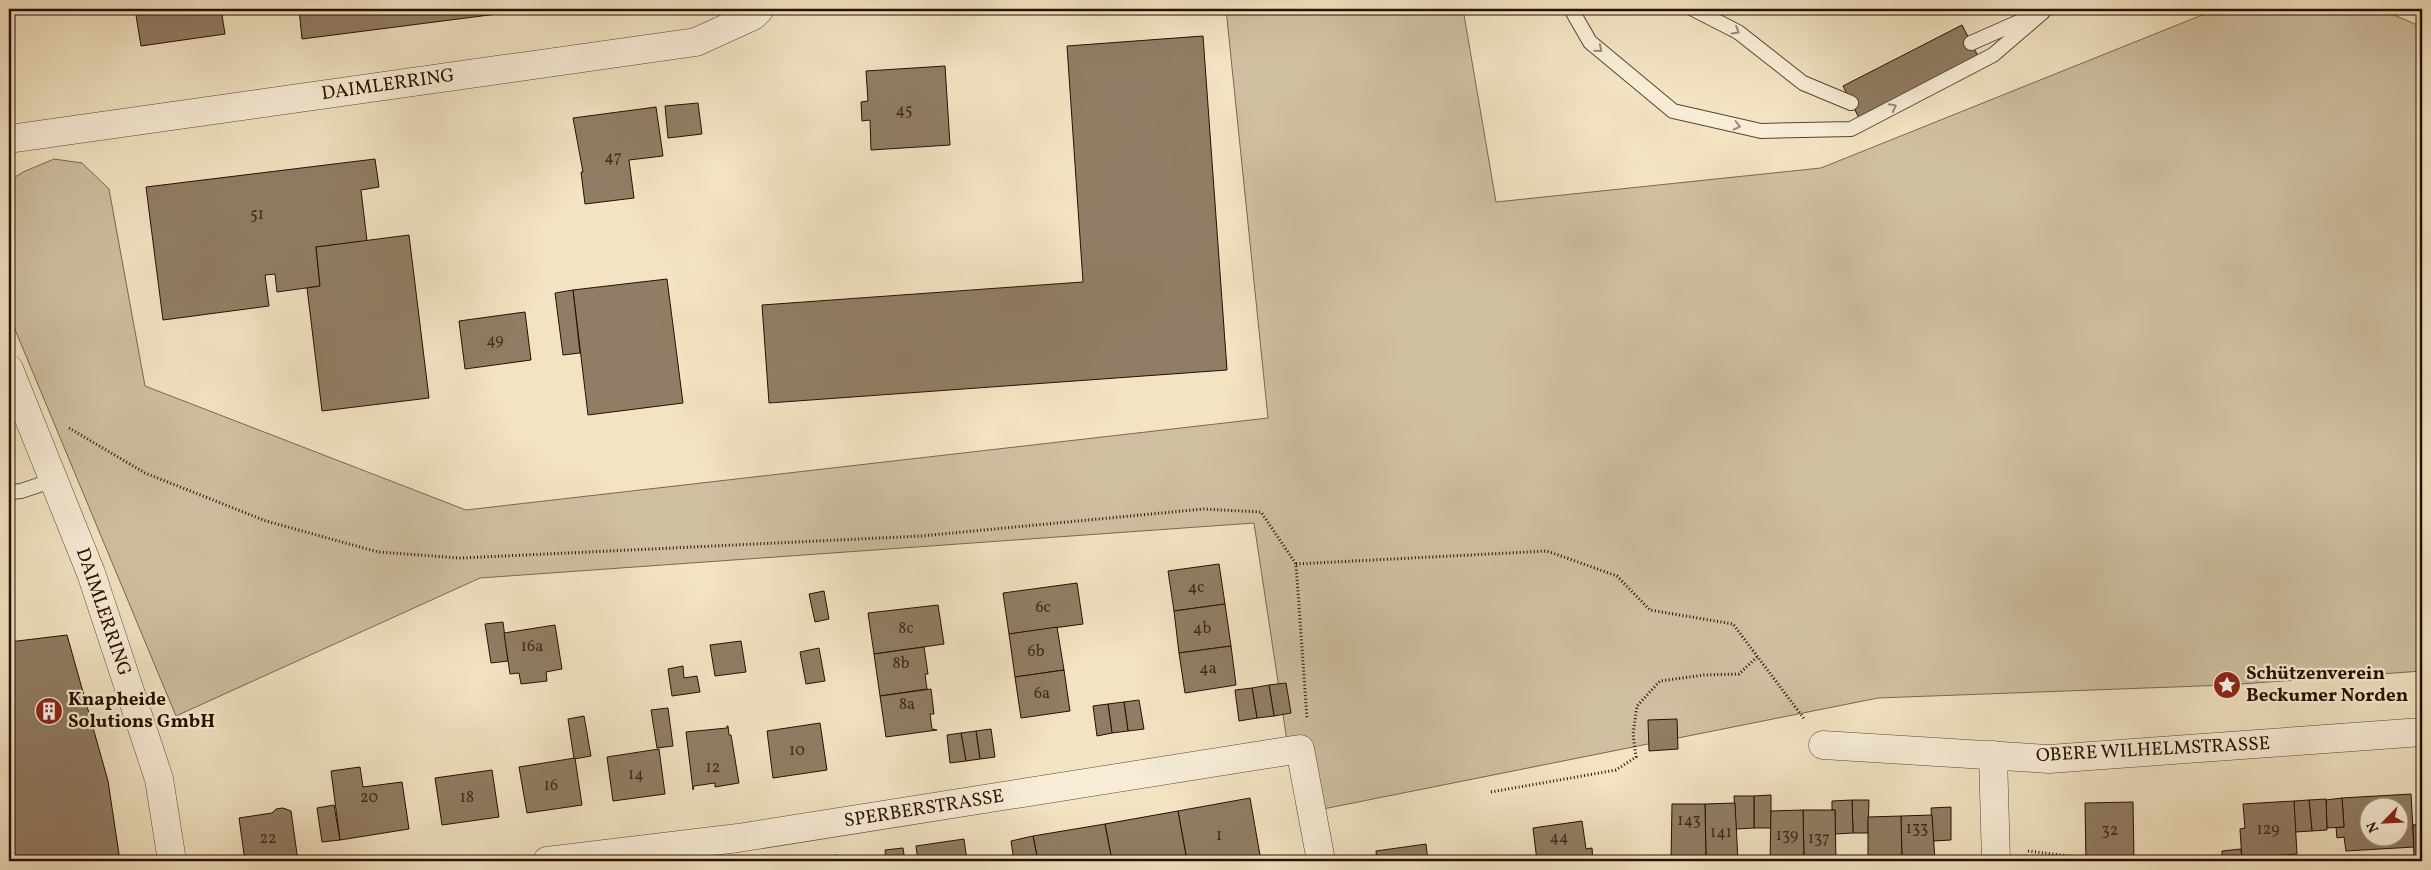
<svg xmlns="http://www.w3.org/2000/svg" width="2431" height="870" font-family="Vollkorn,serif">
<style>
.green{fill:#cfbfa1;stroke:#7b6750}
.building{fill:#917d65;stroke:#270f00;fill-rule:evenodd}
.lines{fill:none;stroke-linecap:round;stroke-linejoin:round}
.service-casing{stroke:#5a4430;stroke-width:16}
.minor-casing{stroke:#5a4430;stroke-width:29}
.path{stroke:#270f00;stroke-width:3;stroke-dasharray:1 2.5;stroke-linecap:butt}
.service{stroke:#f7edd7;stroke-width:14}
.minor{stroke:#f7edd7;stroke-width:28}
.oneway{stroke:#998976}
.labels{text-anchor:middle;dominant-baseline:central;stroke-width:4.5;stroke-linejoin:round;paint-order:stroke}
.number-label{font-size:16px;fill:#422a19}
.street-label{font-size:19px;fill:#270f00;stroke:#f7edd7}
.poi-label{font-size:19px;font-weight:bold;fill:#270f00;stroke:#f7edd7;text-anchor:start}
</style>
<rect width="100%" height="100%" fill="#f2e3c2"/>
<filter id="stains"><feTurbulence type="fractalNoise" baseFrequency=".004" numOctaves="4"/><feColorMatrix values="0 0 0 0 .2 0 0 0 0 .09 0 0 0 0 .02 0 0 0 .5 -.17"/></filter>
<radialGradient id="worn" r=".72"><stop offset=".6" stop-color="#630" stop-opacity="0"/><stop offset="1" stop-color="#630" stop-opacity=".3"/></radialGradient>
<polygon class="green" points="1226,9 1463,9 1496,202 1821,168 2217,9 2380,9 2422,27 2422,671 2227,685 1878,698 1298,814 1254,523 480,578 176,716 9,315 9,181 23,172 54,159 82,163 109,189 145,386 466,510 1268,418"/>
<g class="building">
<polygon points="135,9 221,9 225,34 141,46"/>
<polygon points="299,9 536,9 302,39"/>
<polygon points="1962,25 1979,58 1860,120 1843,86"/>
<polygon points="1203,36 1227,370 769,403 762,305 1083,282 1067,46"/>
<polygon points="945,66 950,145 871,150 870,120 862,121 861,102 868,101 866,71"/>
<polygon points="698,103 702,134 668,138 665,106"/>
<polygon points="656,107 663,156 629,160 634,198 585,204 581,172 583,172 573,118"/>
<polygon points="375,159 379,187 361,190 367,241 316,247 320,286 277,292 275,274 265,275 269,306 163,320 146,187"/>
<polygon points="409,235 429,398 322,411 307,288 320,286 316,247"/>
<polygon points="667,279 683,403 588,415 573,290"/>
<polygon points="573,290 580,353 563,355 555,293"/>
<polygon points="525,312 531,360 465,369 459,321"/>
<polygon points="1219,564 1225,604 1174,611 1168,571"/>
<polygon points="1077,583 1083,624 1009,634 1003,593"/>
<polygon points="824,591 829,619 815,622 809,594"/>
<polygon points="1225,604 1231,646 1179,653 1174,611"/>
<polygon points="938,605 944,644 874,654 868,613"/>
<polygon points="503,622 508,661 491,663 485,624"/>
<polygon points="555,625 562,669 546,672 547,681 521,684 519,673 510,674 504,633"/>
<polygon points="1057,627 1064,670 1015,677 1009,634"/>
<polygon points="67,635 108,781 120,861 9,861 9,642"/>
<polygon points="741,641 746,672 715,676 710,645"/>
<polygon points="1231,646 1236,685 1185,693 1179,653"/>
<polygon points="924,647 928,674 925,674 927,689 880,696 874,654"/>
<polygon points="819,648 825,681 806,684 800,652"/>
<polygon points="683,666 684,678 697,676 700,692 672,696 668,669"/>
<polygon points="1064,670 1070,711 1021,718 1015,677"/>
<polygon points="1286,683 1291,713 1274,716 1269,685"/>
<polygon points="1269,685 1274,716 1257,718 1252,688"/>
<polygon points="1252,688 1257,718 1239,721 1235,690"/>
<polygon points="931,689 934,714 930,714 932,729 937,730 886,737 880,696"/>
<polygon points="1139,700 1144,729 1128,731 1124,702"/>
<polygon points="1124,702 1128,731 1112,733 1108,704"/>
<polygon points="1108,704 1112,733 1097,736 1093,706"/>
<polygon points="668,708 673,746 657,748 651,710"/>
<polygon points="584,716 591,756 574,759 568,719"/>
<polygon points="1677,719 1678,749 1649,751 1648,720"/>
<polygon points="820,723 827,770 773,778 767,731"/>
<polygon points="727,726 728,726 729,735 731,735 739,783 715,787 715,783 694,786 693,790 686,732 727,728"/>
<polygon points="991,729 995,757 980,759 976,731"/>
<polygon points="976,731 980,759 966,761 961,733"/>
<polygon points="961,733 966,761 950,763 947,735"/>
<polygon points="659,749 665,794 613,801 607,757"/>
<polygon points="575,758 582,805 527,813 519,767"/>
<polygon points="360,767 363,787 402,782 409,829 340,840 331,771"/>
<polygon points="492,770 499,817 442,825 435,778"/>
<path d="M2411 794 2414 847 2346 851 2344 837 2337 838 2336 827H2344L2342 798ZM2368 808H2398V838H2368Z"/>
<polygon points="1771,795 1771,828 1754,828 1754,796"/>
<polygon points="1734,796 1754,796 1754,828 1736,829"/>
<polygon points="1250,798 1261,861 1187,861 1178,811"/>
<polygon points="2342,798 2344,827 2327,828 2326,800"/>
<polygon points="2326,799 2327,830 2312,831 2309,800"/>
<polygon points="1852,800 1869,800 1868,833 1853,833"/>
<polygon points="1852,800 1853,833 1835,834 1835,810 1832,810 1832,801"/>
<polygon points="2309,800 2312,831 2295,832 2294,801"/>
<polygon points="2294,801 2297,854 2272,856 2273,861 2242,861 2240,829 2245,828 2243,804"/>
<polygon points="2133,802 2134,861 2086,861 2085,803"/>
<polygon points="1735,803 1738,861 1706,861 1705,804"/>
<polygon points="1672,804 1705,804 1706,861 1671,861"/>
<polygon points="334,805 340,840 322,842 317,808"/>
<polygon points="1951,807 1951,840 1933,841 1931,808"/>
<polygon points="283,808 291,811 298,861 245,861 239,818 272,813 276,809"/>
<polygon points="1803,810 1835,810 1836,861 1804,861"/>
<polygon points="1803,810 1804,861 1770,861 1771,811"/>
<polygon points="1178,811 1187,861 1112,861 1105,824"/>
<polygon points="1932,815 1935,861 1902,861 1901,816"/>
<polygon points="1901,816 1902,861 1868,861 1868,817"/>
<polygon points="1582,821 1586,849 1592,848 1593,861 1537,861 1533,828"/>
<polygon points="1105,824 1112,861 1038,861 1033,836"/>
<polygon points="2422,824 2422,857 2414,858 2413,825"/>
<polygon points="1033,836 1038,861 1014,861 1011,841"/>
<polygon points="964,839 967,861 918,861 916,846"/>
<polygon points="1426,844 1428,861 1377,861 1376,851"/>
<polygon points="903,848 905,861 886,861 885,850"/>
<polygon points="2241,849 2242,861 2222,861 2222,851"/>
<polygon points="837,855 838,861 799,861"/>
</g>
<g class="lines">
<g class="service-casing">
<g id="service">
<polyline points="1571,9 1590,42 1673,111 1761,131 1851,129 1993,55 2043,12"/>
<polyline points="1693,9 1738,32 1803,83 1851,103"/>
<polyline points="1971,43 2030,17"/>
<polyline points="9,492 21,491 54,480"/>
</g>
</g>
<g class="minor-casing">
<g id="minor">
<polyline points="9,139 696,42 753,16 760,9"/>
<polyline points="9,369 91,573 159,779 172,861"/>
<polyline points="1823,745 2049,759 2422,732"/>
<polyline points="1993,755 1996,861"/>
<polyline points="547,861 738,838 1300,749 1321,861"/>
</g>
</g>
<g class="path">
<polyline points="69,428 145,473 266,521 378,552 461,558 589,552 921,536 1203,509 1261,512 1296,564 1307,718"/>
<polyline points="1296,564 1547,551 1617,576 1650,610 1733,624 1805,720"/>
<polyline points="1491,792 1616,770 1636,757 1633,734 1637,706 1660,681 1704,675 1739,674 1757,657"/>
<polyline points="2028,851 2086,858"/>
</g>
<use href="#service" class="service"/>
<use href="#minor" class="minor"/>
</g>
<defs><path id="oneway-chevron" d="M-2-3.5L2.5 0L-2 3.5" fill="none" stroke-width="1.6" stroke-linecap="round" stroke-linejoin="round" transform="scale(1.25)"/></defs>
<g class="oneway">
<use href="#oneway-chevron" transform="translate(1736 31) rotate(31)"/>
<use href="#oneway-chevron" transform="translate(1599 49) rotate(40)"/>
<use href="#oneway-chevron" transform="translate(1893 107) rotate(-27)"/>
<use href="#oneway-chevron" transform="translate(1737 126) rotate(13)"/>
</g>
<defs>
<g id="sight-disc" transform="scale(1.4375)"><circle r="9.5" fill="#8f2418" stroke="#f7edd7"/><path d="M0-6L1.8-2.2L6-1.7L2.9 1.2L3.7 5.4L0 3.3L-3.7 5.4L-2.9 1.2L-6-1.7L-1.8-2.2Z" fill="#fff"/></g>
<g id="building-disc" transform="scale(1.4375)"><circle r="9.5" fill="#8f2418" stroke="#f7edd7"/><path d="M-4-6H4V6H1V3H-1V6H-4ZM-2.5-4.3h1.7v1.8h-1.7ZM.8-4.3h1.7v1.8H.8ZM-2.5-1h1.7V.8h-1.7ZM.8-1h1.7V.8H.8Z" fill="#fff"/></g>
</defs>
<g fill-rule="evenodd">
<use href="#sight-disc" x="2227" y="685"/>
<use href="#building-disc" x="49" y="711"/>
</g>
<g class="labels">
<g class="number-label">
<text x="904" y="111">45</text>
<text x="613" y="158">47</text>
<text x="257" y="215">51</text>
<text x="495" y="341">49</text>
<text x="1196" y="588">4c</text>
<text x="1043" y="608">6c</text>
<text x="906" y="629">8c</text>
<text x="1202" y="629">4b</text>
<text x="532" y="647">16a</text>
<text x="1036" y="652">6b</text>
<text x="901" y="664">8b</text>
<text x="1208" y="669">4a</text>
<text x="1042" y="694">6a</text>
<text x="907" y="705">8a</text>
<text x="797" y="751">10</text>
<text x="713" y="768">12</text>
<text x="636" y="775">14</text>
<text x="551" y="786">16</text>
<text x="369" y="798">20</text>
<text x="467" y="798">18</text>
<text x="1689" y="821">143</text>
<text x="1917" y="829">133</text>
<text x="2268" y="830">129</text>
<text x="2110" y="831">32</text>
<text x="1721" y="833">141</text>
<text x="1219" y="836">1</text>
<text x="1787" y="836">139</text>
<text x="1559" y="838">44</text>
<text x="268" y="839">22</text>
<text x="1819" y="839">137</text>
</g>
<g class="street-label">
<text transform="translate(388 85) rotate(-8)">DAIMLERRING</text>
<text transform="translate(103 612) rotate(71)">DAIMLERRING</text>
<text transform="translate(2153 750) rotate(-3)">OBERE WILHELMSTRASSE</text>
<text transform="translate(924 809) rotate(-9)">SPERBERSTRASSE</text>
</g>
<g class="poi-label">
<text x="2246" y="674">Schützenverein<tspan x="2246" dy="22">Beckumer Norden</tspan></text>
<text x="68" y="700">Knapheide<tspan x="68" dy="22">Solutions GmbH</tspan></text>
</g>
</g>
<rect width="2431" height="870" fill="none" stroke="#f2e3c2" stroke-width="30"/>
<rect x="10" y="10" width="2411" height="850" fill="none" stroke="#270f00" stroke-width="2.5"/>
<rect x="15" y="15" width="2401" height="840" fill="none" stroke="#270f00"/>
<g transform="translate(2384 822) rotate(246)"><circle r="24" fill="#f7edd7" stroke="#a49481"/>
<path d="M0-4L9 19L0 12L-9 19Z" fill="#8f2418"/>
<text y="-8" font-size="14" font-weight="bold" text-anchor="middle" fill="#270f00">N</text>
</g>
<rect width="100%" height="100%" filter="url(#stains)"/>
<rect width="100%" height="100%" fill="url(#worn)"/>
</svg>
